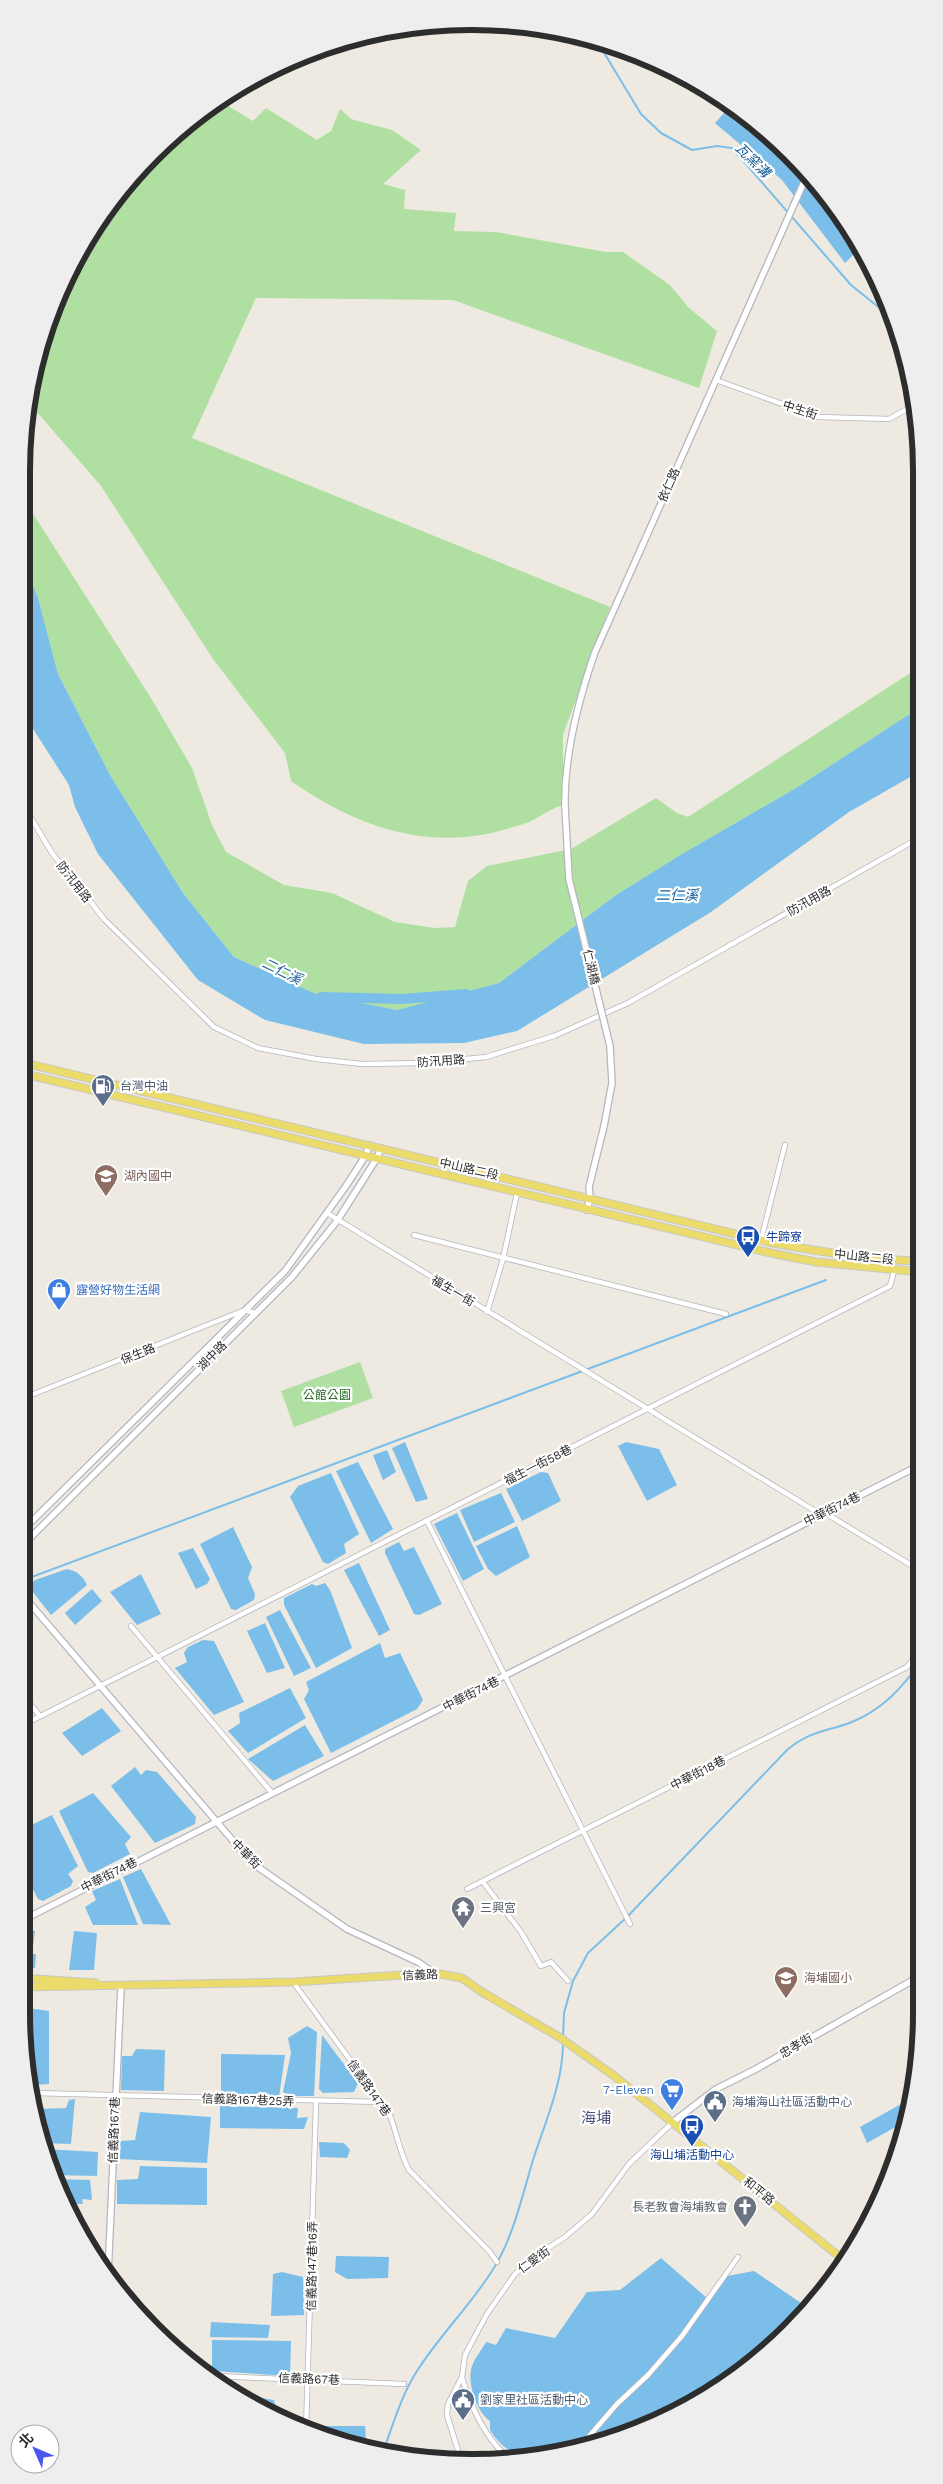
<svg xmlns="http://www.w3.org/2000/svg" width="943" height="2484" font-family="'Work Sans','Noto Sans TC',sans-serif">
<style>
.green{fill:#afe0a1}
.water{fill:#7bbee9}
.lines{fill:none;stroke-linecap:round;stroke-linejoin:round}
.stream{stroke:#7bbee9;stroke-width:2}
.river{stroke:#7bbee9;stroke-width:10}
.minor-casing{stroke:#b4b5bf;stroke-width:6}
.tertiary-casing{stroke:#b4b5bf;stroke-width:8}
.primary-casing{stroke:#c8c8c8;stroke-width:9}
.minor{stroke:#fff;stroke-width:4.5}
.tertiary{stroke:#fff;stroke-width:5.5}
.primary{stroke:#eadb6a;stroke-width:7}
.tertiary-bridge-casing{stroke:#b4b5bf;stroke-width:8;stroke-linecap:butt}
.tertiary-bridge{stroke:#fff;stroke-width:5.5}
.labels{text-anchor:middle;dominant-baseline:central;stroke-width:4.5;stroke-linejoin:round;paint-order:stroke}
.street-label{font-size:12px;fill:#2d2d2d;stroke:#fff}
.service-label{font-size:12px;fill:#4e5e75;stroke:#fff;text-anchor:start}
.education-label{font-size:12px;fill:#785e54;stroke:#fff;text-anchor:start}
.transit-label{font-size:12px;fill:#164399;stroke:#fff;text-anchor:start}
.shop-label{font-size:12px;fill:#366cbe;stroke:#fff;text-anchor:start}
.park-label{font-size:12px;fill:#26681f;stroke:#fff}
.worship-label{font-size:12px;fill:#5b616d;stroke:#fff;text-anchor:start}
.water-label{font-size:14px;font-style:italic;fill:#155c99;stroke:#fff}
.quarter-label{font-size:15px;fill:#4f527c;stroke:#fff}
.rim{fill:none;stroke:#2d2d2d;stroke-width:6}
</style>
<rect width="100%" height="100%" fill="#eeeae1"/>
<g class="green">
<path d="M220 101 253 121 266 108 317 140 331 131 340 109 351 119 392 130 421 150 383 184 405 190 404 209 456 213 454 231 496 232 606 252H623L670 285 688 307 717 331 699 388 453 300 256 298 192 438 610 607 563 735V805C551 808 540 817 529 822 517 826 504 830 492 833 418 849 351 823 291 781L285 753 213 659 101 486 30 404 37 355 68 272 114 197 175 133Z"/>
<polygon points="21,495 151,698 192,768 212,825 226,852 284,885 332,893 395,922 435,928 455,927 468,881 487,866 571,849 656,798 677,813 688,817 918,668 919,708 796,788 682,854 616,895 499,983 397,1010 316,994 234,957 183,893 110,775 58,674 38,598 21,557"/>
<polygon points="360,1362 373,1398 294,1427 281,1391"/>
</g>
<g class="water">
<polygon points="731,105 810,175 857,251 845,263 782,180 715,123"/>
<polygon points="21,557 38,598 58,674 110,775 183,893 234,957 316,994 397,1010 499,983 616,895 682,854 796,788 919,708 919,772 849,812 711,912 517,1031 464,1043 364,1044 265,1020 198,980 98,854 75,807 69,785 21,710"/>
<polygon points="405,1442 428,1499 416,1502 392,1448"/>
<polygon points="626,1442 659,1449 677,1485 647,1501 618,1446"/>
<polygon points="387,1450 396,1472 383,1480 373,1455"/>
<polygon points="358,1462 393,1529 371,1543 336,1471"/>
<polygon points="541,1472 548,1473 561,1501 522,1521 506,1489"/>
<polygon points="331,1473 359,1534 344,1544 346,1553 328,1564 323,1562 290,1497 298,1486"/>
<polygon points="501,1493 515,1522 474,1542 460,1510"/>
<polygon points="457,1513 484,1569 463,1581 434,1524"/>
<polygon points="517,1526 530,1557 496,1576 488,1569 476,1546"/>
<polygon points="233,1527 252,1567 248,1578 255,1594 254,1600 236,1610 231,1609 200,1544"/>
<polygon points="399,1542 404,1551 414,1547 442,1604 419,1615 414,1614 385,1553 385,1549"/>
<polygon points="193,1548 210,1579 207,1584 196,1589 178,1553"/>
<polygon points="359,1563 390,1630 379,1636 344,1570"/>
<path d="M67 1569C77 1571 83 1576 87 1585L51 1615 28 1586 35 1580Z"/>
<polygon points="141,1574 161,1614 137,1625 110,1592"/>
<polygon points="325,1583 330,1590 352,1648 316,1668 284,1605 284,1598 312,1584 316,1586"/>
<polygon points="92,1589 102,1601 75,1625 65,1613"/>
<polygon points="280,1610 311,1668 294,1676 266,1617"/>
<polygon points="265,1623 285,1668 267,1673 247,1631"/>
<polygon points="203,1640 214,1641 244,1702 214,1715 175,1668 187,1662 184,1653 188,1647"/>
<polygon points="380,1643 385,1658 400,1653 423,1700 417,1709 331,1753 304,1699 309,1690 306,1682"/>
<polygon points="290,1688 306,1718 248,1753 228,1731 240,1723 239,1713"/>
<polygon points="102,1708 121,1731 82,1756 62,1733"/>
<polygon points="305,1725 324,1756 273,1781 248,1759"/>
<polygon points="135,1767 141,1775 146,1770 157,1772 196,1817 195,1824 155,1843 111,1786"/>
<polygon points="93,1793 131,1837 125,1844 130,1854 93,1873 88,1872 59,1811"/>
<polygon points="52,1815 78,1866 68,1874 73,1881 71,1886 43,1901 38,1899 21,1866 21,1830"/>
<polygon points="141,1869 171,1925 143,1924 123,1877"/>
<polygon points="120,1879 138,1925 93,1925 85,1907 96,1900 92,1891"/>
<polygon points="21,1930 35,1931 32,1954 36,1954 35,1968 21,1968"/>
<polygon points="74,1931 97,1933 94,1970 69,1970"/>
<polygon points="21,2007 49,2011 49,2084 33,2085"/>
<polygon points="307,2026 317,2032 314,2096 288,2096 283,2092 291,2053 288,2038"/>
<polygon points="322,2035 358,2083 354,2092 323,2093 319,2089"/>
<polygon points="136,2049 165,2050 164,2091 121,2090 122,2056 132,2056"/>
<polygon points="221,2054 285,2055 279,2097 221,2094"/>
<polygon points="75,2099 71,2144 43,2143 37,2109 66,2108 69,2100"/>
<polygon points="910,2099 908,2120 867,2143 860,2127"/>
<polygon points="220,2106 298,2108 297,2118 308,2117 304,2129 220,2128"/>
<polygon points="140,2112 211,2117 207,2163 118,2159 119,2141 135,2140"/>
<polygon points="319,2142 344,2143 350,2150 347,2158 320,2157"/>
<polygon points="44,2149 98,2152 97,2176 53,2175"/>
<polygon points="140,2166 207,2168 207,2205 117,2204 117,2180 138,2179"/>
<polygon points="55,2179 90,2180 92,2200 82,2199 83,2204 66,2204"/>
<polygon points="336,2256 389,2257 388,2278 347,2279 335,2272"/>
<path d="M661 2258 708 2299 727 2276 754 2271 807 2307 721 2387 644 2428 560 2454 516 2455 502 2445 494 2436 490 2430V2421C477 2412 468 2386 471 2370 473 2360 481 2351 486 2342L496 2345 506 2328 555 2338 587 2292 620 2290Z"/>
<polygon points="282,2272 303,2277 304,2315 271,2316 273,2274"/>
<polygon points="211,2322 270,2325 268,2338 210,2337"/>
<polygon points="212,2340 291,2341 290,2376 212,2371"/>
<polygon points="236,2394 274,2400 278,2417 247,2403"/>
<polygon points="311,2426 365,2426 366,2440 375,2445 373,2450 327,2439 311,2432"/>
</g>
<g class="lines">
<g class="stream">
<polyline points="597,41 641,114 661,133 692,150 717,146 732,148 851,285 892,318"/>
<polyline points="21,1581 826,1280"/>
<path d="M563 2038 564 2013 573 1981 588 1953 627 1917 788 1749C812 1730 826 1732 852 1722 882 1710 903 1687 921 1661"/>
<path d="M383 2452C393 2425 401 2396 417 2371 439 2336 470 2306 492 2271 514 2237 522 2195 534 2157 546 2120 563 2082 563 2043"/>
</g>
<polyline class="river" points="321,997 402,999 466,994"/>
<g class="minor-casing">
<g id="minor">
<polyline points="716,380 818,417 889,419 916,404"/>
<polyline points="21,801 52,853 104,919 214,1027 258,1048 316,1059 362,1064 425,1063 486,1057 554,1036 628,1003 919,838"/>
<polyline points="327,1213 820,1514"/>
<polyline points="414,1235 726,1314"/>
<polyline points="761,1240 785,1145"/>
<polyline points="487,1312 503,1259 517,1193"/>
<polyline points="21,1399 245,1310 254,1313"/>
<polyline points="825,1513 921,1571"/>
<polyline points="427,1521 630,1924"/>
<polyline points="131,1626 272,1793"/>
<polyline points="21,1693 40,1716"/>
<polyline points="21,1726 890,1286 894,1271"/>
<polyline points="483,1882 521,1932 541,1966 551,1962 568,1981"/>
<polyline points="467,1889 907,1667 921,1648"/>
<path d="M293 1982 389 2113C397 2132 399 2152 409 2170L489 2251 497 2262"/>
<polyline points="34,2093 381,2102"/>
<polyline points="214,2376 404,2384"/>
<path d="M462 2378C472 2408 483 2434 506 2456"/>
<polyline points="306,2430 316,2102"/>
<polyline points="579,2448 617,2404 648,2375 682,2336 738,2257"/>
<polyline points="460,2457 447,2415 448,2404 462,2377 465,2355 487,2314 515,2274 534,2257 565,2237 592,2214 629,2164 673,2122"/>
</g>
</g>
<g class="tertiary-casing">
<g id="tertiary">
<path d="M565 807C564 754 578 701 595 652L808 173"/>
<polyline points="587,1210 590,1198 589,1187 604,1126"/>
<polyline points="21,1532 285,1271 346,1186 366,1155 369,1145"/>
<polyline points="21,1547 292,1277 337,1221 377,1158 381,1148"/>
<polyline points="21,1593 252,1863 347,1929 418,1962 434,1973"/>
<polyline points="21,1921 920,1465"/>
<polyline points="673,2122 716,2089 756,2069 922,1975"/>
<polyline points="108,2275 121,1986"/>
</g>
</g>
<g class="primary-casing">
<g id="primary">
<path d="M21 1062 773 1243C821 1252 870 1260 920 1261"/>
<polyline points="21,1073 771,1253 816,1262 920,1272"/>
<polyline points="21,1978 96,1983"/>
<polyline points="21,1987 293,1982 434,1973 462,1978 482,1992 559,2037 613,2075 845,2261"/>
</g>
</g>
<use href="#minor" class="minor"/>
<use href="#tertiary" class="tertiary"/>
<use href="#primary" class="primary"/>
<g class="tertiary-bridge-casing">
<polyline id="tertiary-bridge" points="565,807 569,879 610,1046 612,1083 604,1126"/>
</g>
<use href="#tertiary-bridge" class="tertiary-bridge"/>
</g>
<defs>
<g id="fuel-pin" transform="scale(1.25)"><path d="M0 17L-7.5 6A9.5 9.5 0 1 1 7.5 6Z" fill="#5c6f8a" stroke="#fff"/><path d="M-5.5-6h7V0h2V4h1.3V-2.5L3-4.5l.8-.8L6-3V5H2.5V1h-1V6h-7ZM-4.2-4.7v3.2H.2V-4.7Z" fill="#fff"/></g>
<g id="school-pin" transform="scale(1.25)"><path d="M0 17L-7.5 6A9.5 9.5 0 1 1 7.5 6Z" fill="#8d6e63" stroke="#fff"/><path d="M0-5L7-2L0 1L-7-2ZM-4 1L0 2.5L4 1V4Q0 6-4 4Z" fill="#fff"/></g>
<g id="bus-pin" transform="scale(1.25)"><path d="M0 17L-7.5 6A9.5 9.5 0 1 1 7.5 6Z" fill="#1a4fb4" stroke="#fff"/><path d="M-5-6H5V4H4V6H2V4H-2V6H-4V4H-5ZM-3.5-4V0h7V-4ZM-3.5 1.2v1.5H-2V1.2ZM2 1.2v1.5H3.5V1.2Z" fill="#fff"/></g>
<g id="shop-pin" transform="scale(1.25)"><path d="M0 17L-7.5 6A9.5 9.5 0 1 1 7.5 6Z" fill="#3f7fe0" stroke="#fff"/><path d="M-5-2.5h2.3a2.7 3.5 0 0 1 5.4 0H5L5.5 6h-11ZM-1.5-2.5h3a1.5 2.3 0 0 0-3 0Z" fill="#fff"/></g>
<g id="temple-pin" transform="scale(1.25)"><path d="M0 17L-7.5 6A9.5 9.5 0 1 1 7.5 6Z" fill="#6b7280" stroke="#fff"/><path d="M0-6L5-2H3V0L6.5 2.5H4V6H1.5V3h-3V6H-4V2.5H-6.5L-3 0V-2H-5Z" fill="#fff"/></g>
<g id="supermarket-pin" transform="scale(1.25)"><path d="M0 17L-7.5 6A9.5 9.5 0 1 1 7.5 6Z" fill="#3f7fe0" stroke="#fff"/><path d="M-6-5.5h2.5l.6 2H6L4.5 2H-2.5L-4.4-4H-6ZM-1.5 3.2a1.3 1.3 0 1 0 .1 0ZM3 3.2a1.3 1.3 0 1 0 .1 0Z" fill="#fff"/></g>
<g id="civic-pin" transform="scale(1.25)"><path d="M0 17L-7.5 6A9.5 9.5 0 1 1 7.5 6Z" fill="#5c6f8a" stroke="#fff"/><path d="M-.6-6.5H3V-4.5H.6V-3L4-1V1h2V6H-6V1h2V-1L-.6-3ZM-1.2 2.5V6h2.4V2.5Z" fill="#fff"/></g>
<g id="church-pin" transform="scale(1.25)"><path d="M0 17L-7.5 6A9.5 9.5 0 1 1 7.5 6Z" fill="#6b7280" stroke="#fff"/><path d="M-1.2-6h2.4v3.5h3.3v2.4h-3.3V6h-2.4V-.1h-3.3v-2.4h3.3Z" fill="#fff"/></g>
</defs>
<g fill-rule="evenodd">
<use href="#fuel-pin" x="103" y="1086"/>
<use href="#school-pin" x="106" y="1176"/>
<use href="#bus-pin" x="748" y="1237"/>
<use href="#shop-pin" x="59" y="1290"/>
<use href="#temple-pin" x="463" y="1908"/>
<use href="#school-pin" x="786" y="1978"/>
<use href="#supermarket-pin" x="672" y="2090"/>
<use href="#civic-pin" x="715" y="2102"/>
<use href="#bus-pin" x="692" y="2126"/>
<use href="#church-pin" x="745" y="2207"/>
<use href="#civic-pin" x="463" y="2400"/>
</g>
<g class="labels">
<g class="street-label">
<text transform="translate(800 410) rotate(18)">中生街</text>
<text transform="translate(669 485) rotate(-66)">依仁路</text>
<text transform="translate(74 882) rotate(52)">防汛用路</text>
<text transform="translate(809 901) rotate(-29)">防汛用路</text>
<text transform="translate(591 967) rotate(76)">仁湖橋</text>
<text transform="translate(441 1061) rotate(-4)">防汛用路</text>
<text transform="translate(469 1169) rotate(13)">中山路二段</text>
<text transform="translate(864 1257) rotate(6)">中山路二段</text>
<text transform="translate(453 1291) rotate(31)">福生一街</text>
<text transform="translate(138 1354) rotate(-22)">保生路</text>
<text transform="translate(212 1356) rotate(-45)">湖中路</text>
<text transform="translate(538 1465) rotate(-27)">福生一街58巷</text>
<text transform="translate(832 1509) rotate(-26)">中華街74巷</text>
<text transform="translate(471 1694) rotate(-27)">中華街74巷</text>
<text transform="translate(698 1773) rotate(-27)">中華街18巷</text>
<text transform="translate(246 1854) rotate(45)">中華街</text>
<text transform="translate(109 1875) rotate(-27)">中華街74巷</text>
<text transform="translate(420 1975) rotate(-2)">信義路</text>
<text transform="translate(796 2046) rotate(-30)">忠孝街</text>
<text transform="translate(369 2088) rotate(55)">信義路147巷</text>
<text transform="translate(248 2100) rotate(2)">信義路167巷25弄</text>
<text transform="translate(114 2130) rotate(-88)">信義路167巷</text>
<text transform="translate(759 2191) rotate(39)">和平路</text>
<text transform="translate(534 2260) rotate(-36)">仁愛街</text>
<text transform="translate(312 2266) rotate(-89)">信義路147巷16弄</text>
<text transform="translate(309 2379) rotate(2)">信義路67巷</text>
</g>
<g class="service-label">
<text x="120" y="1086">台灣中油</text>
<text x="732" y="2102">海埔海山社區活動中心</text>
<text x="480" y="2400">劉家里社區活動中心</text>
</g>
<g class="education-label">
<text x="124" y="1176">湖內國中</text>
<text x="804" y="1978">海埔國小</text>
</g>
<g class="transit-label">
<text x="766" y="1237">牛蹄寮</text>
<text x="692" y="2155" text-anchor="middle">海山埔活動中心</text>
</g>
<g class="shop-label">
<text x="76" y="1290">露營好物生活網</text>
<text x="654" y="2090" text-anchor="end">7-Eleven</text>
</g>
<g class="park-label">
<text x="327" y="1395">公館公園</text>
</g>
<g class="worship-label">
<text x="480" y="1908">三興宮</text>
<text x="728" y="2207" text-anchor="end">長老教會海埔教會</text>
</g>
<g class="water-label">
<text transform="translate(753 160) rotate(45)">瓦窯溝</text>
<text x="677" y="895">二仁溪</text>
<text transform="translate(282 971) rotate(26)">二仁溪</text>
</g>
<g class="quarter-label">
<text x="596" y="2118">海埔</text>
</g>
</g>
<path d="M0 0H943V2484H0ZM471 30H472A441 441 0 0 1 913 471V2013A441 441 0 0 1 472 2454H471A441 441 0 0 1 30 2013V471A441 441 0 0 1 471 30Z" fill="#eee" fill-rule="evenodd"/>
<path class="rim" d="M471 30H472A441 441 0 0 1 913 471V2013A441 441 0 0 1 472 2454H471A441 441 0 0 1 30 2013V471A441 441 0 0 1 471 30Z"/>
<g transform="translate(35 2449) rotate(315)"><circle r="24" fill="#ffffff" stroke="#ababab"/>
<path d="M0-4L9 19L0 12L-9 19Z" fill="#4b56f0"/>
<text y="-8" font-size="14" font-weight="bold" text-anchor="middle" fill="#2d2d2d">北</text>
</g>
</svg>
